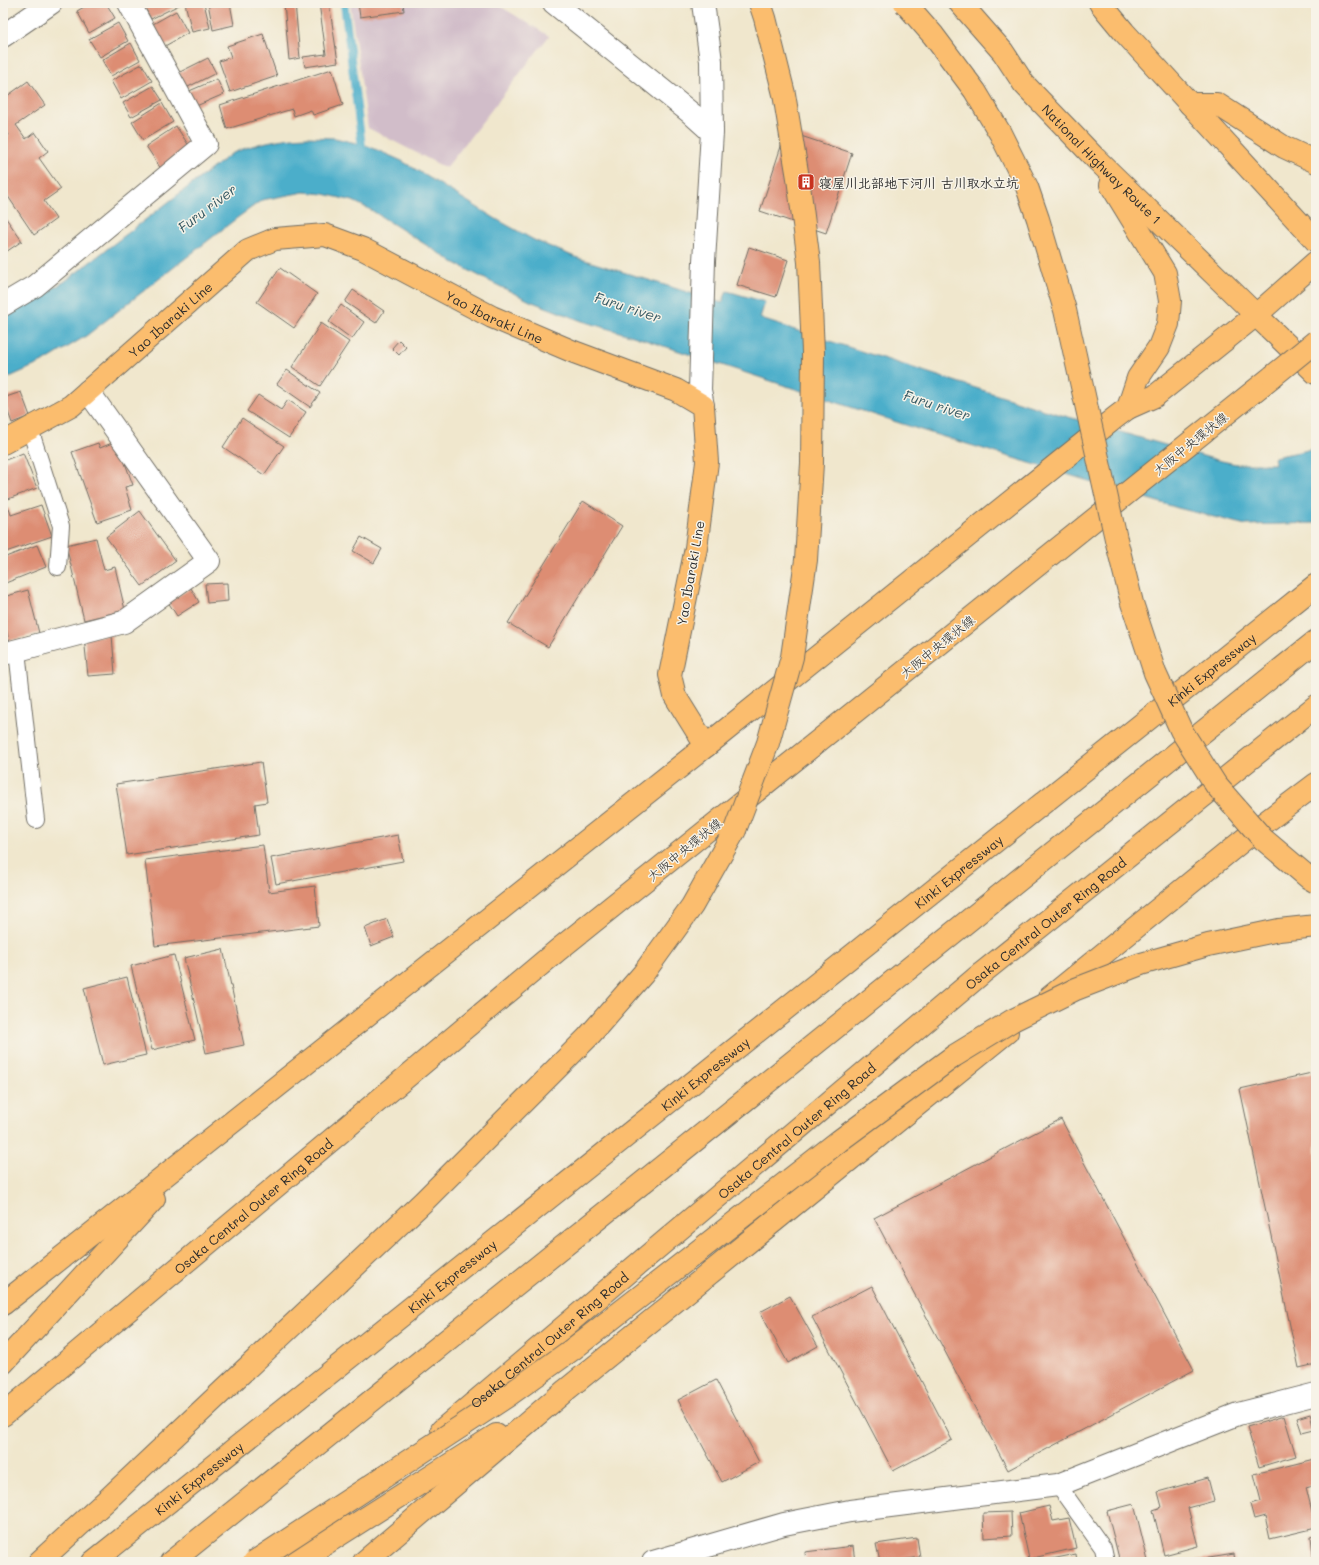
<svg xmlns="http://www.w3.org/2000/svg" width="1319" height="1565" font-family="Mali,'Klee One',sans-serif">
<style>
.industrial{fill:#d1bdc9}
.water{fill:#4baeca;stroke:#3b6c7a}
.lines{fill:none;stroke-linecap:round;stroke-linejoin:round}
.stream{stroke:#4baeca;stroke-width:8}
.building{fill:#dd8d73}
.service-casing{stroke:#706d64;stroke-width:18}
.minor-casing{stroke:#706d64;stroke-width:24}
.primary-casing{stroke:#706d64;stroke-width:24}
.trunk-casing{stroke:#706d64;stroke-width:24}
.motorway-casing{stroke:#706d64;stroke-width:24}
.service{stroke:#fff;stroke-width:16}
.minor{stroke:#fff;stroke-width:22}
.primary{stroke:#fbbd6e;stroke-width:22}
.trunk{stroke:#fbbd6e;stroke-width:22}
.motorway{stroke:#fbbd6e;stroke-width:22}
.primary-bridge-casing{stroke:#706d64;stroke-width:24;stroke-linecap:butt}
.motorway-bridge-casing{stroke:#706d64;stroke-width:24;stroke-linecap:butt}
.primary-bridge{stroke:#fbbd6e;stroke-width:22}
.motorway-bridge{stroke:#fbbd6e;stroke-width:22}
.labels{text-anchor:middle;dominant-baseline:central;stroke-width:3;stroke-linejoin:round;paint-order:stroke}
.street-label{font-size:13px;fill:#2b2b2b;stroke:#f7f3e8}
.poi-label{font-size:13px;font-weight:bold;fill:#2b2b2b;stroke:#f7f3e8;text-anchor:start}
.water-label{font-size:14px;font-style:italic;fill:#365963;stroke:#f7f3e8}
</style>
<rect width="100%" height="100%" fill="#f7f3e8"/>
<filter id="ink" filterUnits="userSpaceOnUse"><feTurbulence type="fractalNoise" baseFrequency=".025" numOctaves="2"/><feDisplacementMap in="SourceGraphic" scale="8" xChannelSelector="R" yChannelSelector="G"/><feConvolveMatrix kernelMatrix="1 2 1 2 8 2 1 2 1" color-interpolation-filters="sRGB"/></filter>
<filter id="wash" filterUnits="userSpaceOnUse"><feTurbulence type="fractalNoise" baseFrequency=".012" numOctaves="4" result="noise"/><feDisplacementMap in="SourceGraphic" scale="16" xChannelSelector="R" yChannelSelector="G"/><feGaussianBlur stdDeviation="0.9" result="paint"/><feColorMatrix in="noise" values="0 0 0 0 0 0 0 0 0 0 0 0 0 0 0 0 0 1.4 0 .05"/><feComposite in="paint" operator="in"/></filter>
<g filter="url(#wash)">
<rect width="100%" height="100%" fill="#f0e7cd"/>
<polygon class="industrial" points="350,3 495,3 549,36 446,168 368,128"/>
<path class="water" d="M307 137 335 138 368 146 402 161 496 219 534 240 575 257 722 303 727 291 765 302 760 318 764 320 1041 409 1217 460 1236 464H1275L1274 457 1304 451 1316 447V523L1246 525 1178 508 921 430 633 336 582 321 530 301 487 280 453 262 371 210 353 201 324 194 304 192 262 200 237 218 86 336 45 361 3 380V317L64 282 231 154C255 143 281 138 307 137Z"/>
<g class="lines">
<polyline class="stream" points="344,3 363,155"/>
</g>
<g id="blocks">
<g class="building">
<polygon points="91,3 106,3 115,18 89,33 77,11"/>
<polygon points="144,3 183,3 151,19 143,4"/>
<polygon points="185,3 204,3 210,28 192,32"/>
<polygon points="208,3 230,3 234,25 213,30"/>
<polygon points="284,3 295,3 300,58 289,60"/>
<polygon points="319,3 329,3 338,62 305,67 303,57 326,54"/>
<polygon points="358,3 403,3 404,11 360,17"/>
<polygon points="176,11 188,33 165,46 153,24"/>
<polygon points="118,23 128,41 100,57 89,39"/>
<polygon points="263,34 277,76 230,92 219,61 231,57 227,46"/>
<polygon points="131,43 140,60 111,76 102,60"/>
<polygon points="208,58 216,73 186,88 178,73"/>
<polygon points="142,64 152,81 121,99 111,81"/>
<polygon points="332,69 343,105 313,115 311,110 294,116 292,109 227,129 220,105"/>
<polygon points="217,79 224,94 194,107 187,92"/>
<polygon points="28,81 45,105 16,125 26,139 35,132 48,151 39,158 61,189 44,201 56,219 34,235 3,189 3,139 9,135 3,125 3,99"/>
<polygon points="153,86 162,100 131,117 123,103"/>
<polygon points="162,103 173,122 143,140 132,122"/>
<polygon points="176,126 191,149 161,169 146,146"/>
<polygon points="786,131 852,153 826,233 760,211"/>
<polygon points="3,214 22,241 3,254"/>
<polygon points="749,247 788,260 776,297 737,285"/>
<polygon points="280,268 317,294 294,328 257,302"/>
<polygon points="353,290 384,311 376,323 345,302"/>
<polygon points="341,305 364,322 352,339 329,322"/>
<polygon points="321,323 349,342 320,386 292,367"/>
<polygon points="399,340 406,347 399,355 392,348"/>
<polygon points="287,370 320,393 310,407 277,384"/>
<polygon points="21,392 30,416 12,423 3,398"/>
<polygon points="258,395 281,410 288,400 306,412 289,438 247,411"/>
<polygon points="242,418 284,446 264,475 223,447"/>
<polygon points="117,441 133,485 125,487 132,510 97,522 72,452 98,443 100,448"/>
<polygon points="23,453 37,488 3,501 3,461"/>
<polygon points="583,501 622,526 548,647 508,623"/>
<polygon points="41,505 52,536 3,553 3,510 9,508 11,515"/>
<polygon points="140,511 176,561 142,586 106,537"/>
<polygon points="361,537 382,549 374,563 353,551"/>
<polygon points="96,538 104,570 115,567 125,610 84,620 66,545"/>
<polygon points="37,545 46,567 3,584 3,558"/>
<polygon points="227,583 228,601 207,603 205,584"/>
<polygon points="191,588 199,602 177,616 168,602"/>
<polygon points="28,590 39,633 9,641 3,616 3,597"/>
<polygon points="112,635 115,674 88,676 84,637"/>
<polygon points="261,762 267,802 255,804 259,835 127,855 116,784"/>
<polygon points="398,835 403,861 276,884 271,858"/>
<polygon points="263,845 269,892 315,886 319,926 155,946 145,860"/>
<polygon points="387,919 394,937 371,946 365,928"/>
<polygon points="223,949 244,1045 206,1053 184,958"/>
<polygon points="174,955 195,1040 152,1050 131,966"/>
<polygon points="127,977 146,1055 103,1065 84,988"/>
<polygon points="3,1045 6,1059 3,1060"/>
<polygon points="1316,1072 1316,1364 1299,1368 1240,1089"/>
<polygon points="1061,1119 1194,1370 1008,1470 874,1218"/>
<polygon points="872,1286 952,1440 893,1471 812,1317"/>
<polygon points="790,1296 818,1346 788,1363 760,1312"/>
<polygon points="716,1380 759,1462 722,1482 678,1400"/>
<polygon points="1310,1414 1314,1430 1302,1433 1297,1418"/>
<polygon points="1284,1416 1296,1456 1259,1467 1247,1427"/>
<polygon points="1315,1459 1316,1484 1306,1487 1316,1528 1270,1539 1265,1516 1254,1519 1250,1504 1261,1501 1254,1474"/>
<polygon points="1208,1478 1214,1501 1188,1508 1198,1546 1164,1555 1153,1510 1162,1507 1158,1492"/>
<polygon points="1134,1504 1148,1561 1120,1562 1107,1511"/>
<polygon points="1049,1506 1053,1521 1069,1518 1076,1548 1029,1559 1019,1513"/>
<polygon points="1011,1512 1012,1536 984,1538 983,1513"/>
<polygon points="1316,1536 1316,1562 1314,1562 1311,1537"/>
<polygon points="917,1538 920,1557 891,1562 880,1562 876,1544"/>
<polygon points="853,1546 855,1562 806,1562 805,1552"/>
<polygon points="1076,1554 1077,1562 1042,1562 1042,1561"/>
<polygon points="1234,1554 1235,1562 1191,1562 1191,1561"/>
</g>
</g>
</g>
<g filter="url(#ink)">
<use href="#blocks" fill-opacity="0" stroke="#706d64" stroke-width="1"/>
<g class="lines">
<g class="service-casing">
<g id="service">
<polyline points="30,429 61,526 58,567"/>
<polyline points="17,651 36,820"/>
<polyline points="1058,1485 1103,1548 1106,1562"/>
</g>
</g>
<g class="minor-casing">
<g id="minor">
<polyline points="554,3 692,114 712,132"/>
<polyline points="703,3 711,61 712,132 704,261 700,390 703,406"/>
<polyline points="3,36 51,3"/>
<polyline points="3,305 35,286 206,144 129,3"/>
<polyline points="3,654 124,622 209,561 88,391"/>
<polyline points="653,1562 784,1524 850,1511 1058,1485 1238,1414 1316,1394"/>
</g>
</g>
<g class="primary-casing">
<g id="primary">
<polyline points="1256,315 1316,373"/>
<path id="s1" d="M3 443 71 406 248 250 275 239 325 235 363 249 492 317 574 352 676 390 703 406 707 462 696 548 670 675 675 696 706 746"/>
<polyline points="1049,998 1263,824 1316,784"/>
<polyline points="3,1304 706,746 1116,417 1128,408 1155,396 1256,315 1316,262"/>
<polyline points="3,1363 154,1199"/>
<path id="s2" d="M3 1415 558 950 1273 376"/>
<path id="s3" d="M442 1430 982 973 1316 706"/>
<polyline points="314,1551 496,1435"/>
<polyline points="282,1562 337,1517"/>
<polyline points="364,1562 566,1390 1007,1032"/>
</g>
</g>
<g class="trunk-casing">
<g id="trunk">
<path id="s4" d="M960 3 1003 52 1024 84 1095 158 1256 315"/>
<polyline points="1100,3 1124,32 1316,241"/>
<polyline points="1190,104 1217,104 1284,147 1316,162"/>
<polyline points="1111,185 1165,273 1170,301 1168,324 1159,347 1138,378 1128,408"/>
</g>
</g>
<g class="motorway-casing">
<g id="motorway">
<polyline points="39,1562 108,1499 423,1202 588,1037 643,974 692,906 735,830"/>
<path id="s5" d="M93 1562 1316 585"/>
<polyline points="171,1562 1316,641"/>
</g>
</g>
<use href="#service" class="service"/>
<use href="#minor" class="minor"/>
<use href="#primary" class="primary"/>
<use href="#trunk" class="trunk"/>
<use href="#motorway" class="motorway"/>
<g class="primary-bridge-casing">
<polyline id="primary-bridge" points="1273,376 1316,341"/>
</g>
<g class="motorway-bridge-casing">
<g id="motorway-bridge">
<polyline points="905,3 933,35 975,91 1000,133 1027,187 1038,219 1065,310 1116,539 1132,603 1155,673 1181,730 1216,785 1263,839 1309,878 1316,882"/>
<polyline points="735,830 768,743 792,657 806,560 812,463 813,352 809,262 798,178 784,94 765,18 760,3"/>
<polyline points="254,1562 506,1397 573,1349 839,1141 954,1056 1013,1020 1076,989 1141,964 1208,945 1279,930 1316,926"/>
</g>
</g>
<use href="#primary-bridge" class="primary-bridge"/>
<use href="#motorway-bridge" class="motorway-bridge"/>
</g>
</g>
<defs>
<g id="building-square" transform="scale(0.9)"><rect x="-9" y="-9" width="18" height="18" rx="4" fill="#c8321e" stroke="#f7f3e8"/><path d="M-4-6H4V6H1V3H-1V6H-4ZM-2.5-4.3h1.7v1.8h-1.7ZM.8-4.3h1.7v1.8H.8ZM-2.5-1h1.7V.8h-1.7ZM.8-1h1.7V.8H.8Z" fill="#fff"/></g>
</defs>
<g fill-rule="evenodd">
<use href="#building-square" x="806" y="182"/>
</g>
<g class="labels">
<g class="street-label">
<text stroke="none"><textPath href="#s4" startOffset="215">National Highway Route 1</textPath></text>
<text stroke="none"><textPath href="#s1" startOffset="581">Yao Ibaraki Line</textPath></text>
<text stroke="none"><textPath href="#s1" startOffset="209">Yao Ibaraki Line</textPath></text>
<text transform="translate(1190 443) rotate(-39)">大阪中央環状線</text>
<text transform="translate(690 573) rotate(-80)">Yao Ibaraki Line</text>
<text transform="translate(937 646) rotate(-39)">大阪中央環状線</text>
<text stroke="none"><textPath href="#s5" startOffset="1431">Kinki Expressway</textPath></text>
<text transform="translate(684 849) rotate(-39)">大阪中央環状線</text>
<text stroke="none"><textPath href="#s5" startOffset="1107">Kinki Expressway</textPath></text>
<text stroke="none"><textPath href="#s3" startOffset="788">Osaka Central Outer Ring Road</textPath></text>
<text stroke="none"><textPath href="#s5" startOffset="783">Kinki Expressway</textPath></text>
<text stroke="none"><textPath href="#s3" startOffset="464">Osaka Central Outer Ring Road</textPath></text>
<text stroke="none"><textPath href="#s2" startOffset="326">Osaka Central Outer Ring Road</textPath></text>
<text stroke="none"><textPath href="#s5" startOffset="459">Kinki Expressway</textPath></text>
<text stroke="none"><textPath href="#s3" startOffset="140">Osaka Central Outer Ring Road</textPath></text>
<text stroke="none"><textPath href="#s5" startOffset="135">Kinki Expressway</textPath></text>
</g>
<g class="poi-label">
<text x="819" y="182">寝屋川北部地下河川 古川取水立坑</text>
</g>
<g class="water-label">
<text transform="translate(207 208) rotate(-37)">Furu river</text>
<text transform="translate(628 307) rotate(18)">Furu river</text>
<text transform="translate(937 405) rotate(18)">Furu river</text>
</g>
</g>
<rect width="1319" height="1565" fill="none" stroke="#f7f3e8" stroke-width="16"/>
</svg>
